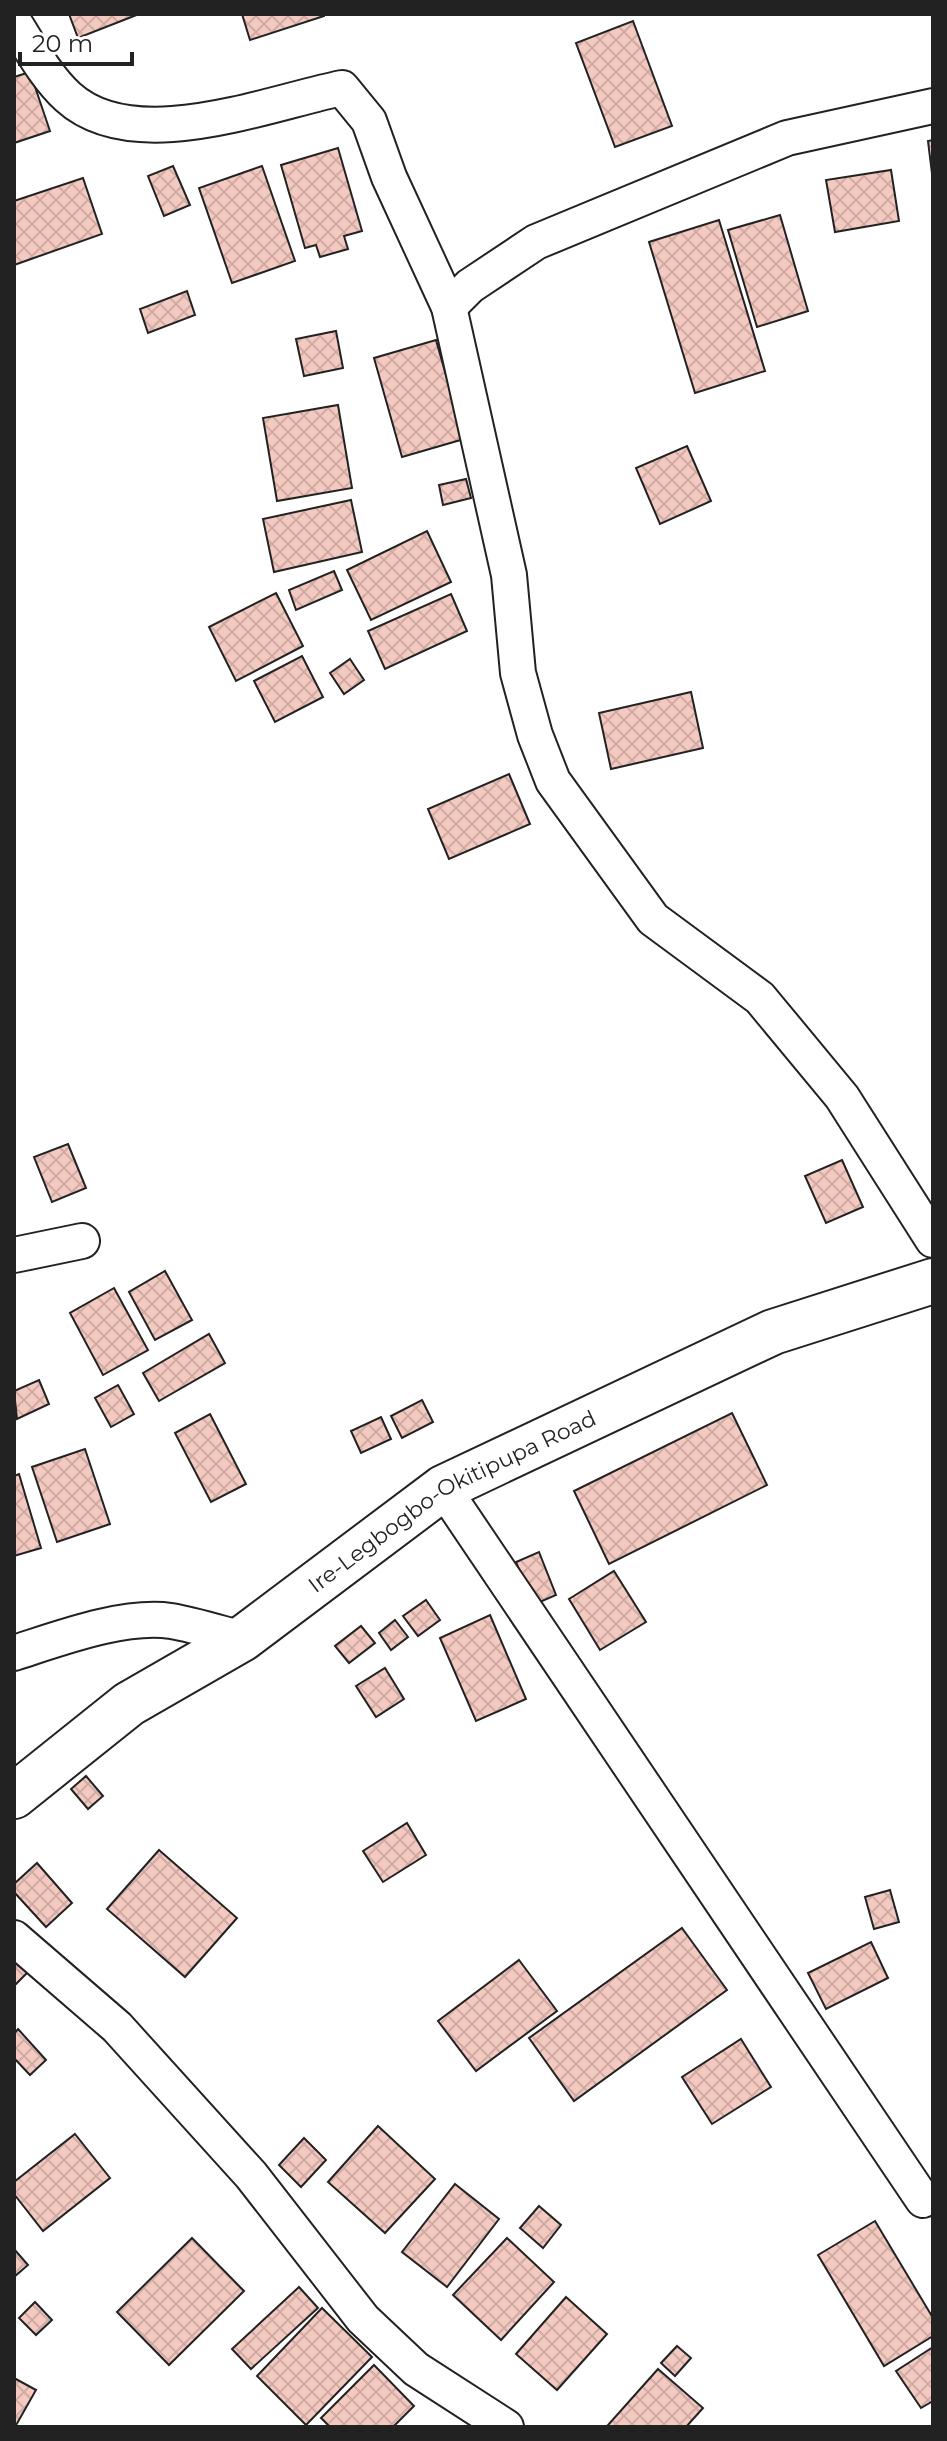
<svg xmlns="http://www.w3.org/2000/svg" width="947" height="2441" font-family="Montserrat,sans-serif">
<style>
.building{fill:url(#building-cross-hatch);stroke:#222;stroke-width:2}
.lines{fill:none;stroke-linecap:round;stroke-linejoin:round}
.street-casing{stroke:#222;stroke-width:38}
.secondary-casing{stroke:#222;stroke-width:48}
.street{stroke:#fff;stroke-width:34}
.secondary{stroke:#fff;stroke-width:44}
.labels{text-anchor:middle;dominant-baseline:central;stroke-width:6;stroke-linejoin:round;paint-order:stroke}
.street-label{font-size:22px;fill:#222;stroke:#fff}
</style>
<defs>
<pattern id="building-cross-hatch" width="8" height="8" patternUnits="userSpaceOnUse" patternTransform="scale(2)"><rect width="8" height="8" fill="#f3c9c0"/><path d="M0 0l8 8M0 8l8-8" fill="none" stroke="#d0aca5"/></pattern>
</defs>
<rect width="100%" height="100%" fill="#fff"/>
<g class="building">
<polygon points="69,14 139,14 78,38"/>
<polygon points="242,14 324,14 324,16 250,40"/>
<polygon points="633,21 672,126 615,147 576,43"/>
<polygon points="30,72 50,131 14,143 14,77"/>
<polygon points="933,140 933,182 928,141"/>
<polygon points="338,148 362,231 344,236 348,249 320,257 316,245 305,248 281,165"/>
<polygon points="173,166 190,205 164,216 148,176"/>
<polygon points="262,166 295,261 232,283 199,188"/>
<polygon points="891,170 899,221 835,232 826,180"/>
<polygon points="83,178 102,234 14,265 14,201"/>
<polygon points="780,215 808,311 757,327 728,230"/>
<polygon points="719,220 765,371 695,393 649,242"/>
<polygon points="187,291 195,315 148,333 140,309"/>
<polygon points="336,331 343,368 304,376 296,339"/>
<polygon points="436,340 464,439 402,457 374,358"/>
<polygon points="338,405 352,488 277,501 263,418"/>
<polygon points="687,446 711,501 660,524 636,468"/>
<polygon points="466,479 471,498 443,505 439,485"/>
<polygon points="351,500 362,552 274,572 263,519"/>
<polygon points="427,531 451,582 371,620 347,570"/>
<polygon points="334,571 342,590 296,610 289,590"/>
<polygon points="276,593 303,646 236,681 209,627"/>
<polygon points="451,594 467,631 385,669 368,631"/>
<polygon points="302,656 323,697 275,722 254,681"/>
<polygon points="350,659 364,680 344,694 330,673"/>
<polygon points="691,692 703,748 611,769 599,713"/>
<polygon points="509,774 530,824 449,859 428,809"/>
<polygon points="68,1144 86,1188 52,1202 34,1157"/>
<polygon points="842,1160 863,1207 826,1223 805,1176"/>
<polygon points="165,1271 192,1320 155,1340 129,1292"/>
<polygon points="114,1288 148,1350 103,1375 70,1313"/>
<polygon points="209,1334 225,1363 159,1401 143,1373"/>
<polygon points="39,1380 49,1404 17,1419 14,1391"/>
<polygon points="118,1385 134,1414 111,1427 95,1398"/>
<polygon points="422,1400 433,1422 402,1438 391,1416"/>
<polygon points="732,1413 767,1485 609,1564 574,1491"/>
<polygon points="210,1414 246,1484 211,1502 175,1433"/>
<polygon points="381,1417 391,1439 361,1453 351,1431"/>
<polygon points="85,1449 110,1524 57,1542 32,1467"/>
<polygon points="19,1474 41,1548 14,1556 14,1476"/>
<polygon points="539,1552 556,1595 533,1605 516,1562"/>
<polygon points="614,1571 646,1622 600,1650 569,1599"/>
<polygon points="426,1600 440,1620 418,1636 403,1616"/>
<polygon points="490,1615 526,1699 476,1721 440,1638"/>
<polygon points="395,1620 408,1637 391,1650 379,1633"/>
<polygon points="361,1626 375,1643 349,1663 335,1646"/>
<polygon points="385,1668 404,1699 376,1717 356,1686"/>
<polygon points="86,1776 103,1796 88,1809 71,1789"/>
<polygon points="407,1823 426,1855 383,1882 363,1851"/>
<polygon points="159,1850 237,1918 185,1977 107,1909"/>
<polygon points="37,1863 72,1903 46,1927 14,1892 14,1884"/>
<polygon points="890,1890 899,1922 874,1929 865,1897"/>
<polygon points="682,1928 727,1990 574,2101 529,2038"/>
<polygon points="871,1942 888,1978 826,2009 808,1973"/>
<polygon points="14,1955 29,1971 14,1986"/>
<polygon points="519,1960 557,2011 476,2071 438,2021"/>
<polygon points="18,2029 46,2060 30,2075 14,2058 14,2034"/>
<polygon points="741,2039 771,2087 712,2124 682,2077"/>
<polygon points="378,2126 435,2179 385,2233 328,2182"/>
<polygon points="75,2134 110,2178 43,2231 14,2194 14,2182"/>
<polygon points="304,2138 326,2160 301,2187 279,2165"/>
<polygon points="455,2184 499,2219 447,2287 402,2252"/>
<polygon points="539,2206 561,2225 543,2248 520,2228"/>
<polygon points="875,2221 933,2318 933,2336 884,2366 818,2255"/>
<polygon points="192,2238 244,2291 169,2365 117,2312"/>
<polygon points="507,2238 554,2282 501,2340 453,2295"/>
<polygon points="14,2249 28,2265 14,2277"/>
<polygon points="299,2287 318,2308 251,2369 232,2349"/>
<polygon points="566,2297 607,2334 557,2390 516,2354"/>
<polygon points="35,2302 52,2320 36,2335 19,2318"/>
<polygon points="322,2308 372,2357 306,2425 257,2376"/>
<polygon points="677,2346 691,2358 675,2376 661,2363"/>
<polygon points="933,2347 933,2401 921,2408 896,2371"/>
<polygon points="374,2365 414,2406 393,2427 330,2427 321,2418"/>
<polygon points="658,2369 703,2408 686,2427 611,2427 608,2425"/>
<polygon points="14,2378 36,2390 15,2427 14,2427"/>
</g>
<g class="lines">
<g class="street-casing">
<g id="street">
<path d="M14 22C30 47 46 77 68 97 134 157 268 103 342 88L369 121 389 177 449 307 509 575 518 673 535 735 553 781 653 919 760 998 842 1097 933 1240"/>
<polyline points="449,307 470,286 536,242 787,138 933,106"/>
<polyline points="14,1255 82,1241"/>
<polyline points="443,1488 923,2200"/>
<path d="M14 1653C58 1639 124 1614 171 1621 195 1625 219 1633 242 1639"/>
<polyline points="14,1938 117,2027 251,2175 363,2319 416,2369 506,2427"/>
</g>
</g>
<g class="secondary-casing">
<g id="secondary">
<path id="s1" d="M14 1796 129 1704 242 1639 443 1488 773 1332 933 1281"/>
</g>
</g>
<use href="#street" class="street"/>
<use href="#secondary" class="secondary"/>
</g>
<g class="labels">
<g class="street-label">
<text stroke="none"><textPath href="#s1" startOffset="530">Ire-Legbogbo-Okitipupa Road</textPath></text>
</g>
</g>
<rect width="947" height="2441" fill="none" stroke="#222222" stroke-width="32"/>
<path d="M20 52v12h112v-12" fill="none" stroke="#222222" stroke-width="4"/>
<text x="32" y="52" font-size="24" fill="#222222" stroke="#ffffff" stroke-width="6" paint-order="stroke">20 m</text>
</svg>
